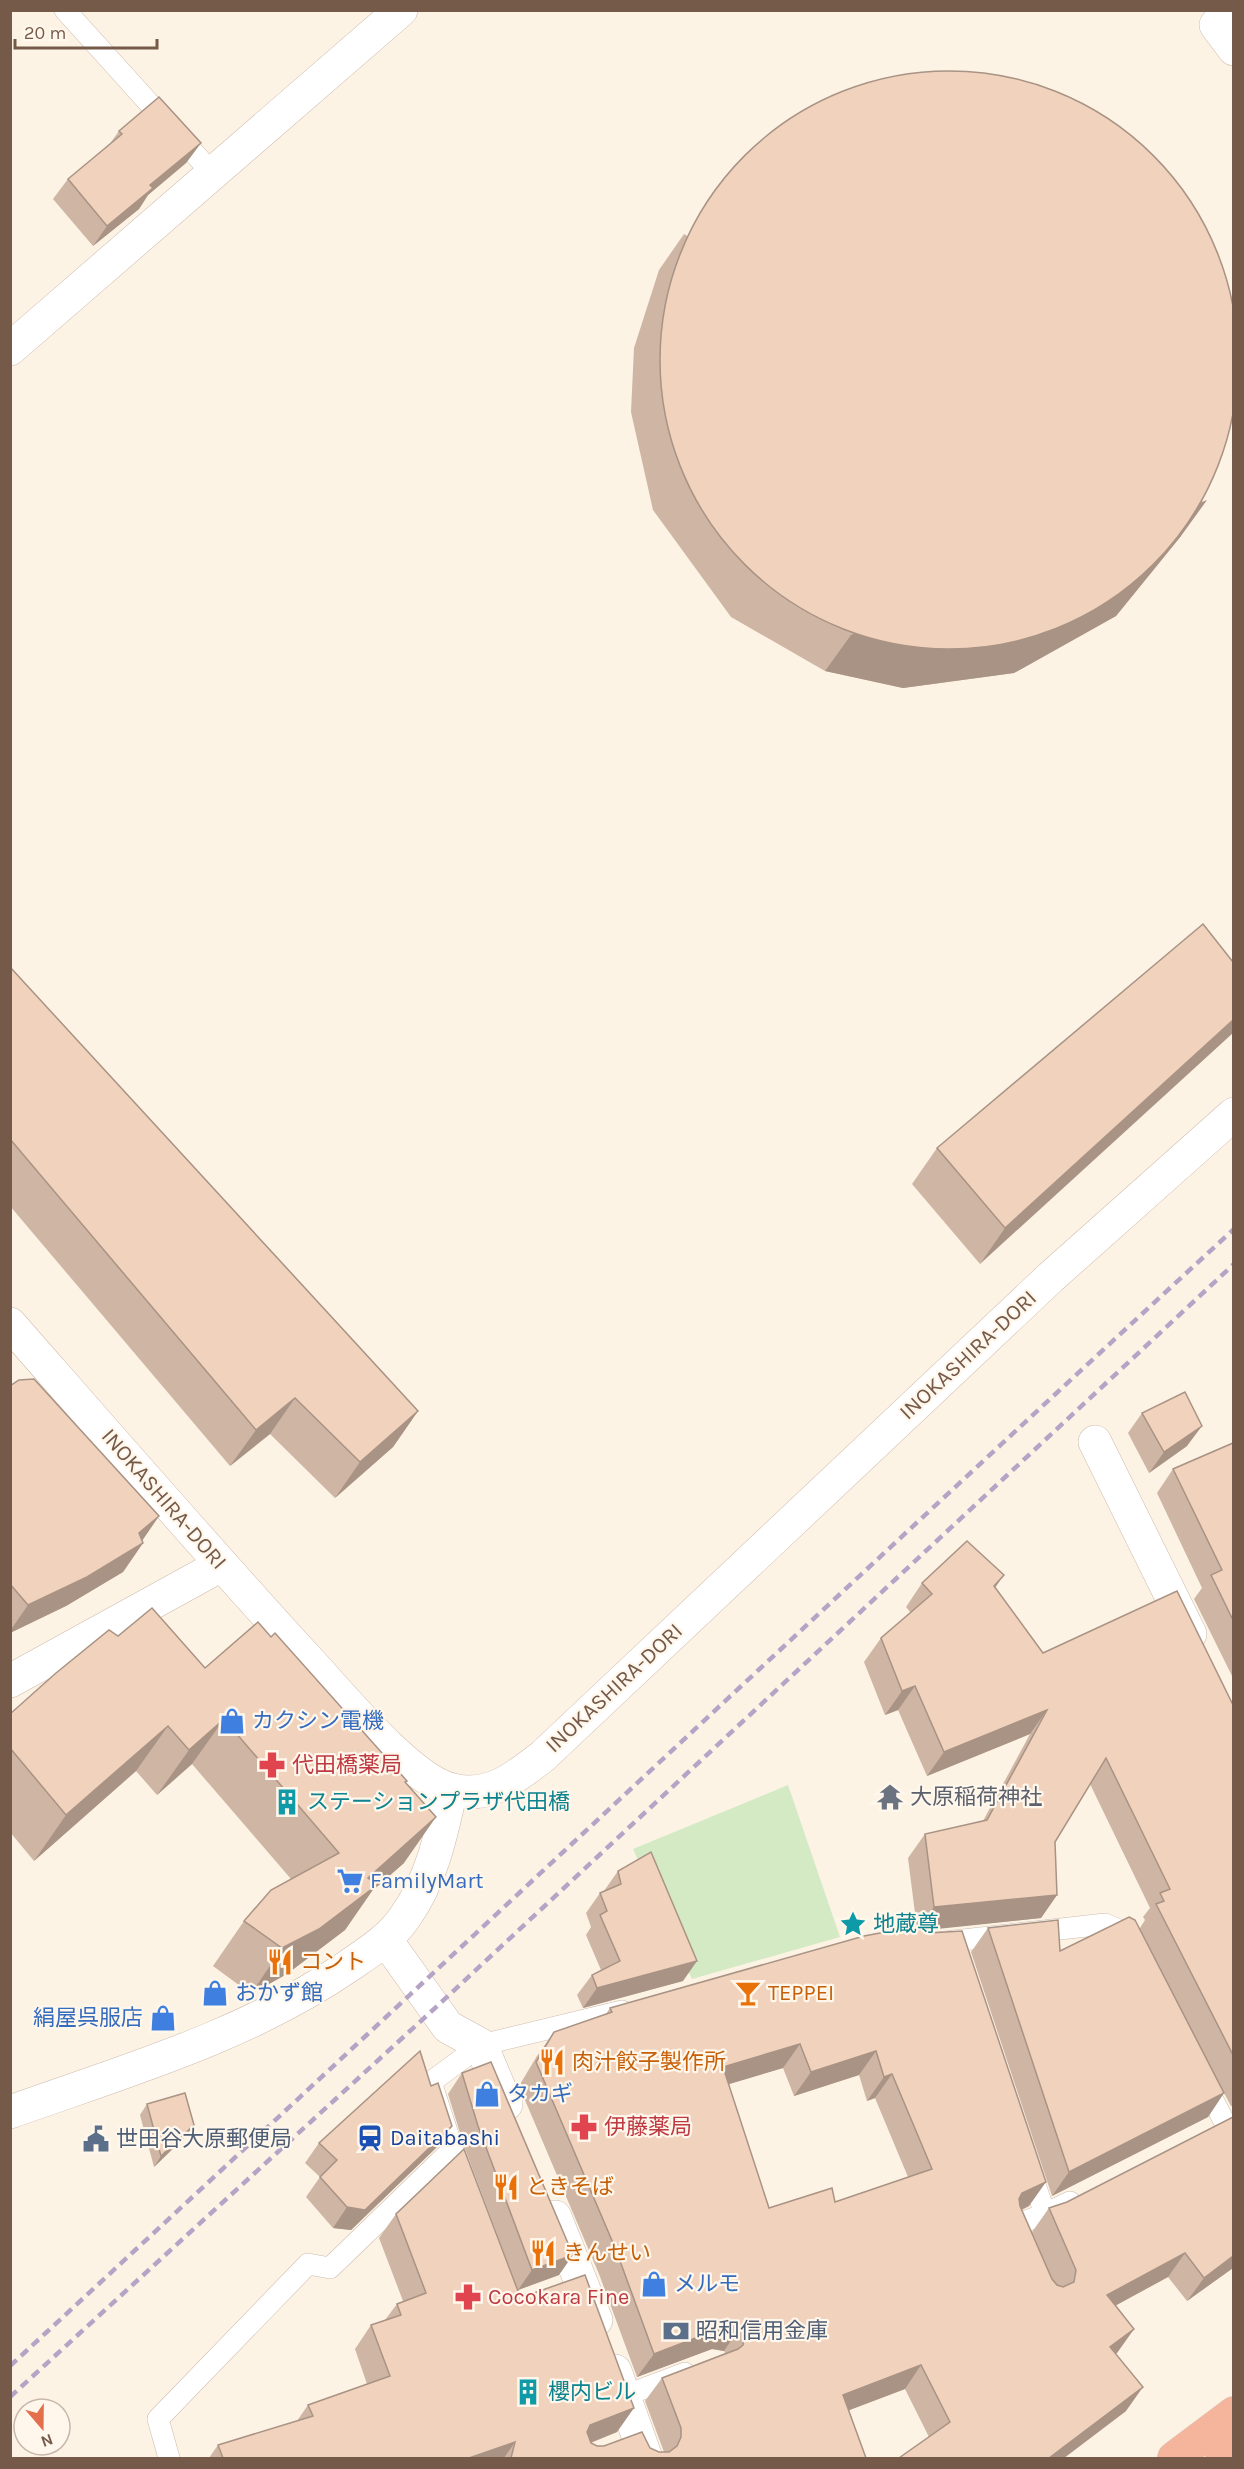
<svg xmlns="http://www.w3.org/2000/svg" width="1244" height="2469" font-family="Karla,'Noto Sans JP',sans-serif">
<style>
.green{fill:#d3eac4}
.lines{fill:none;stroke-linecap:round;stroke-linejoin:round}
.lane-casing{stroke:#cebbac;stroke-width:22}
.street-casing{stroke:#cebbac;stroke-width:34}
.secondary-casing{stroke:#d2bdac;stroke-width:34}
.highway-casing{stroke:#d8d1cc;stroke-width:34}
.lane{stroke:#fff;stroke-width:21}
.street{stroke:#fff;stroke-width:33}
.secondary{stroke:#fff;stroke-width:33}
.highway{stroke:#f5b59d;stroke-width:33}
.rail{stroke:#b6a4c6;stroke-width:4.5;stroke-dasharray:9 6;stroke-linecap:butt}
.wall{fill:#cfb5a3;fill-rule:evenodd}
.shaded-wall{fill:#a99384}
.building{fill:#f1d2bd;stroke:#a99384;stroke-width:1.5;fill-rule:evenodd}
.labels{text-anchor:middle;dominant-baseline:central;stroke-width:4.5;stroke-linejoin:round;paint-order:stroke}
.street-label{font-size:22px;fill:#755a4a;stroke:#fff7eb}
.shop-label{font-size:22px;fill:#366cbe;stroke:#fff7eb;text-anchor:start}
.health-label{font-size:22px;fill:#be3a42;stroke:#fff7eb;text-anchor:start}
.worship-label{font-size:22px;fill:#5b616d;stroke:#fff7eb;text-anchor:start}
.culture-label{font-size:22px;fill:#0d838f;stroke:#fff7eb;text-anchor:start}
.food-label{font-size:22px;fill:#c56008;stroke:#fff7eb;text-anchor:start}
.transit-label{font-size:22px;fill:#164399;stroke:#fff7eb;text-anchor:start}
.service-label{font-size:22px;fill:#4e5e75;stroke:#fff7eb;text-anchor:start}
</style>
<rect width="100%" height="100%" fill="#fcf3e5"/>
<polygon class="green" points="788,1785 840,1937 692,1979 633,1849"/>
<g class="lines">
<g class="lane-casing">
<g id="lane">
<polyline points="65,10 213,174"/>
<polyline points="936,1943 1105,1924 1128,1934 1133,1944"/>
<polyline points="1203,2081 1225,2123"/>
<polyline points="1029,2167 1045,2214"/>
<polyline points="464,2184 431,2082 481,2045 622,2011"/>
<polyline points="1022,2240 1015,2225 1045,2214 1070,2202"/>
<polyline points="624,2396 685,2373"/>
<polyline points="169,2458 158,2419 308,2264 330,2268 452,2150"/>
</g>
</g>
<g class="street-casing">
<g id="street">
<polyline points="1230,10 1216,25 1234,49"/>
<polyline points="10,349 401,10"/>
<polyline points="1095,1442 1190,1634"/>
<polyline points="10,1681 221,1565"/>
<polyline points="386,1940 448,2027 481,2045 506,2104"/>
<path d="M10 2112C125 2071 246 2036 347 1967 369 1952 390 1939 405 1917 432 1879 441 1835 451 1790"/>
<polyline points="555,2217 596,2320"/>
<polyline points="615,2371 646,2458"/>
</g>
</g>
<g class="secondary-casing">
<path id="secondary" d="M10 1324C109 1437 207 1550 309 1661 340 1694 410 1781 453 1790 490 1799 516 1777 543 1756L1051 1277 1234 1114"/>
</g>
<g class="highway-casing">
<g id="highway">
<polyline points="1174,2458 1234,2413"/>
<polyline points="1222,2458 1234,2449"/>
</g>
</g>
<use href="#lane" class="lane"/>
<use href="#street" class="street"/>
<use href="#secondary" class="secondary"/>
<use href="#highway" class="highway"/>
<g class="rail">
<path d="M10 2366C419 1988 824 1607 1234 1229"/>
<polyline points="10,2397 434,2009 1234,1264"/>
</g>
</g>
<g class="wall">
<polygon points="119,131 201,143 186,163 148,195 139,209 93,246 53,199 68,179 109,145"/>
<polygon points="684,234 1181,536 1116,616 1014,673 903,688 825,671 731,617 653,510 631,412 634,348 659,270"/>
<polygon points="1233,962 980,1264 912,1184 937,1148"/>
<polygon points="10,967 418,1411 393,1447 335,1498 270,1434 230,1466 10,1206"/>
<polygon points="10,1386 159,1516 142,1541 143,1543 123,1572 66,1606 10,1633"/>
<polygon points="1142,1413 1187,1446 1149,1473 1128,1433"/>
<polygon points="1233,1443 1233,1678 1194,1599 1202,1588 1157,1493 1173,1469"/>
<path d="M922 1583 995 1588 1043 1653 1233 1705V2106H1231L1224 2093 1208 2117 1052 2196 971 1952 988 1928 1060 1951 1140 1928 1145 1920 1143 1917 1150 1908 1090 1784 1055 1842 1057 1895 1041 1918 922 1930 1029 2206 1022 2210 1053 2281 1032 2232 1049 2208 1233 2268 1187 2301 1168 2277 1116 2305 1134 2329 1116 2354 1126 2411 1064 2458H899L929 2437 905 2389 849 2410 866 2458H209L218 2445 297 2421 308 2405 367 2384 355 2349 371 2325 385 2320 397 2304 403 2301 379 2238 396 2214 518 2291 617 2432 591 2443 597 2446 650 2448 659 2452H664L645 2401 662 2378 725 2353 724 2351 712 2349 637 2377 599 2274 519 2086 537 2056 554 2032 606 2014 610 2008 917 1929 908 1858 925 1834 983 1821 1030 1734 927 1776 898 1710 885 1715 864 1662 881 1638 911 1613 906 1607ZM783 2068 794 2096 859 2075 867 2101 875 2098 908 2177 835 2202 769 2208 728 2084Z"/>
<polygon points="118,1636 205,1668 271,1637 406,1783 404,1863 372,1891 345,1930 287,1974 251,1994 213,1966 244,1921 291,1879 192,1764 157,1795 136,1771 34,1861 10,1832 10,1714"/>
<polygon points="618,1871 683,1981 583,2008 577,1995 592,1975 601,1970 586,1935 591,1927 586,1913 600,1893 604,1891"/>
<polygon points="462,2073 559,2275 518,2290 464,2146 448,2094"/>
<polygon points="431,2086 452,2126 438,2146 351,2230 333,2228 306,2197 320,2177 305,2163 319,2143"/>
<polygon points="147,2104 186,2136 154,2167 140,2115"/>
</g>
<g class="shaded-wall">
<polygon points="201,143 186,163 148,195 139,209 93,246 107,226 150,185"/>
<polygon points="1207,500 1181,536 1116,616 1014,673 903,688 825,671 851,635"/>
<polygon points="1233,1020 1233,1033 980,1264 1005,1228"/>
<polygon points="295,1398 270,1434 230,1466 256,1430"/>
<polygon points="418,1411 393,1447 335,1498 360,1462"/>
<polygon points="1202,1426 1187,1446 1149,1473 1164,1452"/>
<polygon points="159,1516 139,1545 143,1543 123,1572 66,1606 10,1633 10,1631 28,1605 139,1533"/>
<polygon points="1004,1575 987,1599 994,1586"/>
<polygon points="915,1686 898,1710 885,1715 902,1691"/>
<polygon points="1047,1710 1030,1734 927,1776 944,1752"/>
<polygon points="224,1719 192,1764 157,1795 189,1750"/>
<polygon points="168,1726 136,1771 34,1861 66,1815"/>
<polygon points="436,1817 404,1863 372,1891 345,1930 287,1974 251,1994 282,1948 368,1878"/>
<polygon points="1057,1895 1041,1918 918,1931 934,1907"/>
<polygon points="697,1961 683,1981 583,2008 597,1988"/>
<polygon points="800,2044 783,2068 706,2091 723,2067"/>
<polygon points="876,2051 859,2075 794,2096 811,2072"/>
<polygon points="892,2074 875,2098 867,2101 884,2077"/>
<polygon points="1224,2093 1208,2117 1052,2196 1069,2172"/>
<polygon points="194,2125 186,2136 154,2167 161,2156"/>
<polygon points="452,2126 438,2146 351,2230 333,2228 347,2207"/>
<polygon points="1046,2182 1029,2206 1005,2217 1022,2193"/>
<polygon points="1185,2253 1168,2277 1091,2319 1107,2295"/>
<polygon points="573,2255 559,2275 518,2290 532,2270"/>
<polygon points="1233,2256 1233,2268 1187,2301 1204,2278"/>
<polygon points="729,2325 740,2327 724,2351 712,2349 637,2377 654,2354"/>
<polygon points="1134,2329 1117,2353 1093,2371 1110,2347"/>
<polygon points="921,2365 905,2389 826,2419 843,2395"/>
<polygon points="1143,2387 1126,2411 1064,2458 1049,2458"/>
<polygon points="634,2408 617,2432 574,2449 590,2425"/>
<polygon points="515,2442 504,2458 469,2458"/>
</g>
<g class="building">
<circle cx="949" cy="360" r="289"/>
<polygon points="159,97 201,143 150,185 153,188 107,226 68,179 122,134 119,131"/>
<polygon points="1203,924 1233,962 1233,1020 1005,1228 937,1148"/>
<polygon points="10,967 418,1411 360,1462 295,1398 256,1430 10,1139"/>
<polygon points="34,1379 159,1516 139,1533 143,1543 87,1577 28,1605 10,1584 10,1386 19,1380"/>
<polygon points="1185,1392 1202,1426 1164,1452 1142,1413"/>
<polygon points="1233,1443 1233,1620 1211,1575 1222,1570 1173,1469"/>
<polygon points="967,1541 1004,1575 994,1586 1043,1653 1177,1591 1233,1705 1233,2055 1156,1904 1164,1901 1160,1893 1170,1889 1106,1758 1055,1842 1057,1895 934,1907 925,1834 987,1820 1047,1710 944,1752 915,1686 902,1691 881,1638 932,1594 922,1583"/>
<polygon points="152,1608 205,1668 258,1622 271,1637 275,1633 407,1781 405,1782 436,1817 368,1878 377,1885 319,1929 282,1948 244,1921 271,1890 339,1853 224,1719 189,1750 168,1726 66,1815 10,1748 10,1714 56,1673 109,1630 118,1636"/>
<polygon points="651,1852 697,1961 597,1988 592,1975 620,1961 600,1915 607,1911 600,1893 621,1884 618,1871"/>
<polygon points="1129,1917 1135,1920 1224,2093 1069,2172 988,1928 1058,1920 1060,1951"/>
<path d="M912 1927 929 1933 962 1931 1046 2182 1022 2193 1019 2199 1020 2206 1052 2279 1057 2285 1063 2287 1074 2282 1076 2270 1049 2208 1067 2202 1233 2117V2256L1204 2278 1185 2253 1107 2295 1134 2329 1110 2347 1143 2387 1049 2458H899L950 2422 921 2365 843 2395 866 2458H511L515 2442 469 2458H223L218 2445 313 2416 308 2405 390 2376 371 2325 401 2315 397 2304 426 2293 396 2214 464 2149 518 2291 524 2294H531L585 2275 634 2408 590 2425 587 2432 591 2443 597 2446H604L642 2432 650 2448 659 2452H669L677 2446 681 2437V2428L662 2378 738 2349 743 2345 745 2333 740 2327 729 2325 654 2354 616 2250 536 2062 554 2032 612 2012 610 2008 864 1936ZM800 2044 811 2072 876 2051 884 2077 892 2074 932 2169 835 2202 832 2188 769 2208 723 2067Z"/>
<polygon points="420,2051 431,2086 438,2083 452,2126 365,2210 347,2207 320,2177 337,2160 319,2143"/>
<polygon points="491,2062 573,2255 532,2270 478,2126 462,2073"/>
<polygon points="185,2093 194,2125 161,2156 147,2104"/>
</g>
<defs>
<g id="shop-bare" transform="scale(2.07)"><path d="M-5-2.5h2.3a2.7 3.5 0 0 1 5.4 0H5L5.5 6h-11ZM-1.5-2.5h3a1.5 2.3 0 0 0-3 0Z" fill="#3f7fe0" stroke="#fff7eb" stroke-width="2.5" paint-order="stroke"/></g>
<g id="pharmacy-bare" transform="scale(2.07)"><path d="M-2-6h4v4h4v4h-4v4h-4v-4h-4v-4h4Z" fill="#e0444e" stroke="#fff7eb" stroke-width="2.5" paint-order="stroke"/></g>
<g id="temple-bare" transform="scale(2.07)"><path d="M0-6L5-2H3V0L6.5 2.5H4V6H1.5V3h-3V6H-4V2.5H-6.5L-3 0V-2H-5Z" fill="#6b7280" stroke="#fff7eb" stroke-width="2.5" paint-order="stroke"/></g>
<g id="building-bare" transform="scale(2.07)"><path d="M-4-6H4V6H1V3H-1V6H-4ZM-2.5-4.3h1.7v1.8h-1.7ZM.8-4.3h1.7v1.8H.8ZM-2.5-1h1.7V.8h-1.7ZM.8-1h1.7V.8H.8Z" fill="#0f9aa8" stroke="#fff7eb" stroke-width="2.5" paint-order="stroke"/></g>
<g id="supermarket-bare" transform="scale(2.07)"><path d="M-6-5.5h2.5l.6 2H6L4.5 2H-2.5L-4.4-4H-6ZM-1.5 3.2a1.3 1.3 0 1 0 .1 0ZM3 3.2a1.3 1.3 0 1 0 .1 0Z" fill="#3f7fe0" stroke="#fff7eb" stroke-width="2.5" paint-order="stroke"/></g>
<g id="sight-bare" transform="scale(2.07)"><path d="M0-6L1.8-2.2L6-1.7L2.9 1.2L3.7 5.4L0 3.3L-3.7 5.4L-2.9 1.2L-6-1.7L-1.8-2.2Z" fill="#0f9aa8" stroke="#fff7eb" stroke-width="2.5" paint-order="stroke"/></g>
<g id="restaurant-bare" transform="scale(2.07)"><path d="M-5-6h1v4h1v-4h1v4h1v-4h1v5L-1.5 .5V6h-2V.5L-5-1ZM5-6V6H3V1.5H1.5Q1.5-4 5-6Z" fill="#e8710a" stroke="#fff7eb" stroke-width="2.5" paint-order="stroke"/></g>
<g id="bar-bare" transform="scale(2.07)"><path d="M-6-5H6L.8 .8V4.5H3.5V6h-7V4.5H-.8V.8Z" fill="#e8710a" stroke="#fff7eb" stroke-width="2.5" paint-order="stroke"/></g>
<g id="station-bare" transform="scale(2.07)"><path d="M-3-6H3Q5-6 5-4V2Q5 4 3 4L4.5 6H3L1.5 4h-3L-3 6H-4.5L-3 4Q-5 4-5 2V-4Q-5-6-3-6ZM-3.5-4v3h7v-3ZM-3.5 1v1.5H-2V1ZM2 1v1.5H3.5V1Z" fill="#1a4fb4" stroke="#fff7eb" stroke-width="2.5" paint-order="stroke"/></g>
<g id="civic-bare" transform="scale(2.07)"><path d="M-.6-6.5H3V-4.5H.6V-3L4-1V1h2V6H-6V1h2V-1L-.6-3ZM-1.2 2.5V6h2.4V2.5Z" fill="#5c6f8a" stroke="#fff7eb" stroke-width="2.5" paint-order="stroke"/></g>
<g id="bank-bare" transform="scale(2.07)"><path d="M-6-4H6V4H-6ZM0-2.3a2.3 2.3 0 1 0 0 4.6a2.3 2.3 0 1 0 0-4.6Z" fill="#5c6f8a" stroke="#fff7eb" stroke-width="2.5" paint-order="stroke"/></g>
</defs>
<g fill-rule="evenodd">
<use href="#shop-bare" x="232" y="1721"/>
<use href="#pharmacy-bare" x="272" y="1765"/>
<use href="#temple-bare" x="890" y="1797"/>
<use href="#building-bare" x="287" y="1802"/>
<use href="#supermarket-bare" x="350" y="1881"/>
<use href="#sight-bare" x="853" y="1924"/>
<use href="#restaurant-bare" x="280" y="1962"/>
<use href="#shop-bare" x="215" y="1993"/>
<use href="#bar-bare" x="748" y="1993"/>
<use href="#shop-bare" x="163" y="2018"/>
<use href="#restaurant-bare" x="552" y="2062"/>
<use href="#shop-bare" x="487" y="2094"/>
<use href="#pharmacy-bare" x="584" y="2127"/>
<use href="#station-bare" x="370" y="2138"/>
<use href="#civic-bare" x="96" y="2139"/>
<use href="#restaurant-bare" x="506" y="2187"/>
<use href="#restaurant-bare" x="543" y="2253"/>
<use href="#shop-bare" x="654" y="2284"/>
<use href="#pharmacy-bare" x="468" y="2297"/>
<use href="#bank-bare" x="676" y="2331"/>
<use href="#building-bare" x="528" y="2392"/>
</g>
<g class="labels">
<g class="street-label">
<text transform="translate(968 1355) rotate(-43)">INOKASHIRA-DORI</text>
<text transform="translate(164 1499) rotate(49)">INOKASHIRA-DORI</text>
<text transform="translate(614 1688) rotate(-43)">INOKASHIRA-DORI</text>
</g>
<g class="shop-label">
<text x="252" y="1721">カクシン電機</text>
<text x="370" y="1881">FamilyMart</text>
<text x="235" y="1993">おかず館</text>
<text x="143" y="2018" text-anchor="end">絹屋呉服店</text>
<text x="507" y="2094">タカギ</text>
<text x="674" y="2284">メルモ</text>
</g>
<g class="health-label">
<text x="292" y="1765">代田橋薬局</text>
<text x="604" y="2127">伊藤薬局</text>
<text x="488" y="2297">Cocokara Fine</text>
</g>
<g class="worship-label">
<text x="910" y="1797">大原稲荷神社</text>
</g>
<g class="culture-label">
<text x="307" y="1802">ステーションプラザ代田橋</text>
<text x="873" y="1924">地蔵尊</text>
<text x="548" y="2392">櫻内ビル</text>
</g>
<g class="food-label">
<text x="300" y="1962">コント</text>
<text x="768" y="1993">TEPPEI</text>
<text x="572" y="2062">肉汁餃子製作所</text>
<text x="526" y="2187">ときそば</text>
<text x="563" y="2253">きんせい</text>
</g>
<g class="transit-label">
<text x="390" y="2138">Daitabashi</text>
</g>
<g class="service-label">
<text x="116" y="2139">世田谷大原郵便局</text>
<text x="696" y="2331">昭和信用金庫</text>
</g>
</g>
<rect width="1244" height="2469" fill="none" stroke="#755a4a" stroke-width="24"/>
<g transform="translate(42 2427) rotate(160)"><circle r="28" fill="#fff7eb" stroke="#c8b8ab" stroke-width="1.5"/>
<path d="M0-4.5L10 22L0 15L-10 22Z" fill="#e46f4c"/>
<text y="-9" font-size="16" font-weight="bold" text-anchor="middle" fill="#755a4a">N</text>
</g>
<path d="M15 39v9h142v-9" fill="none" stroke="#755a4a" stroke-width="3"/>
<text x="24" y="39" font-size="18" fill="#755a4a" stroke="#fff7eb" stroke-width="4.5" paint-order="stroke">20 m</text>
</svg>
